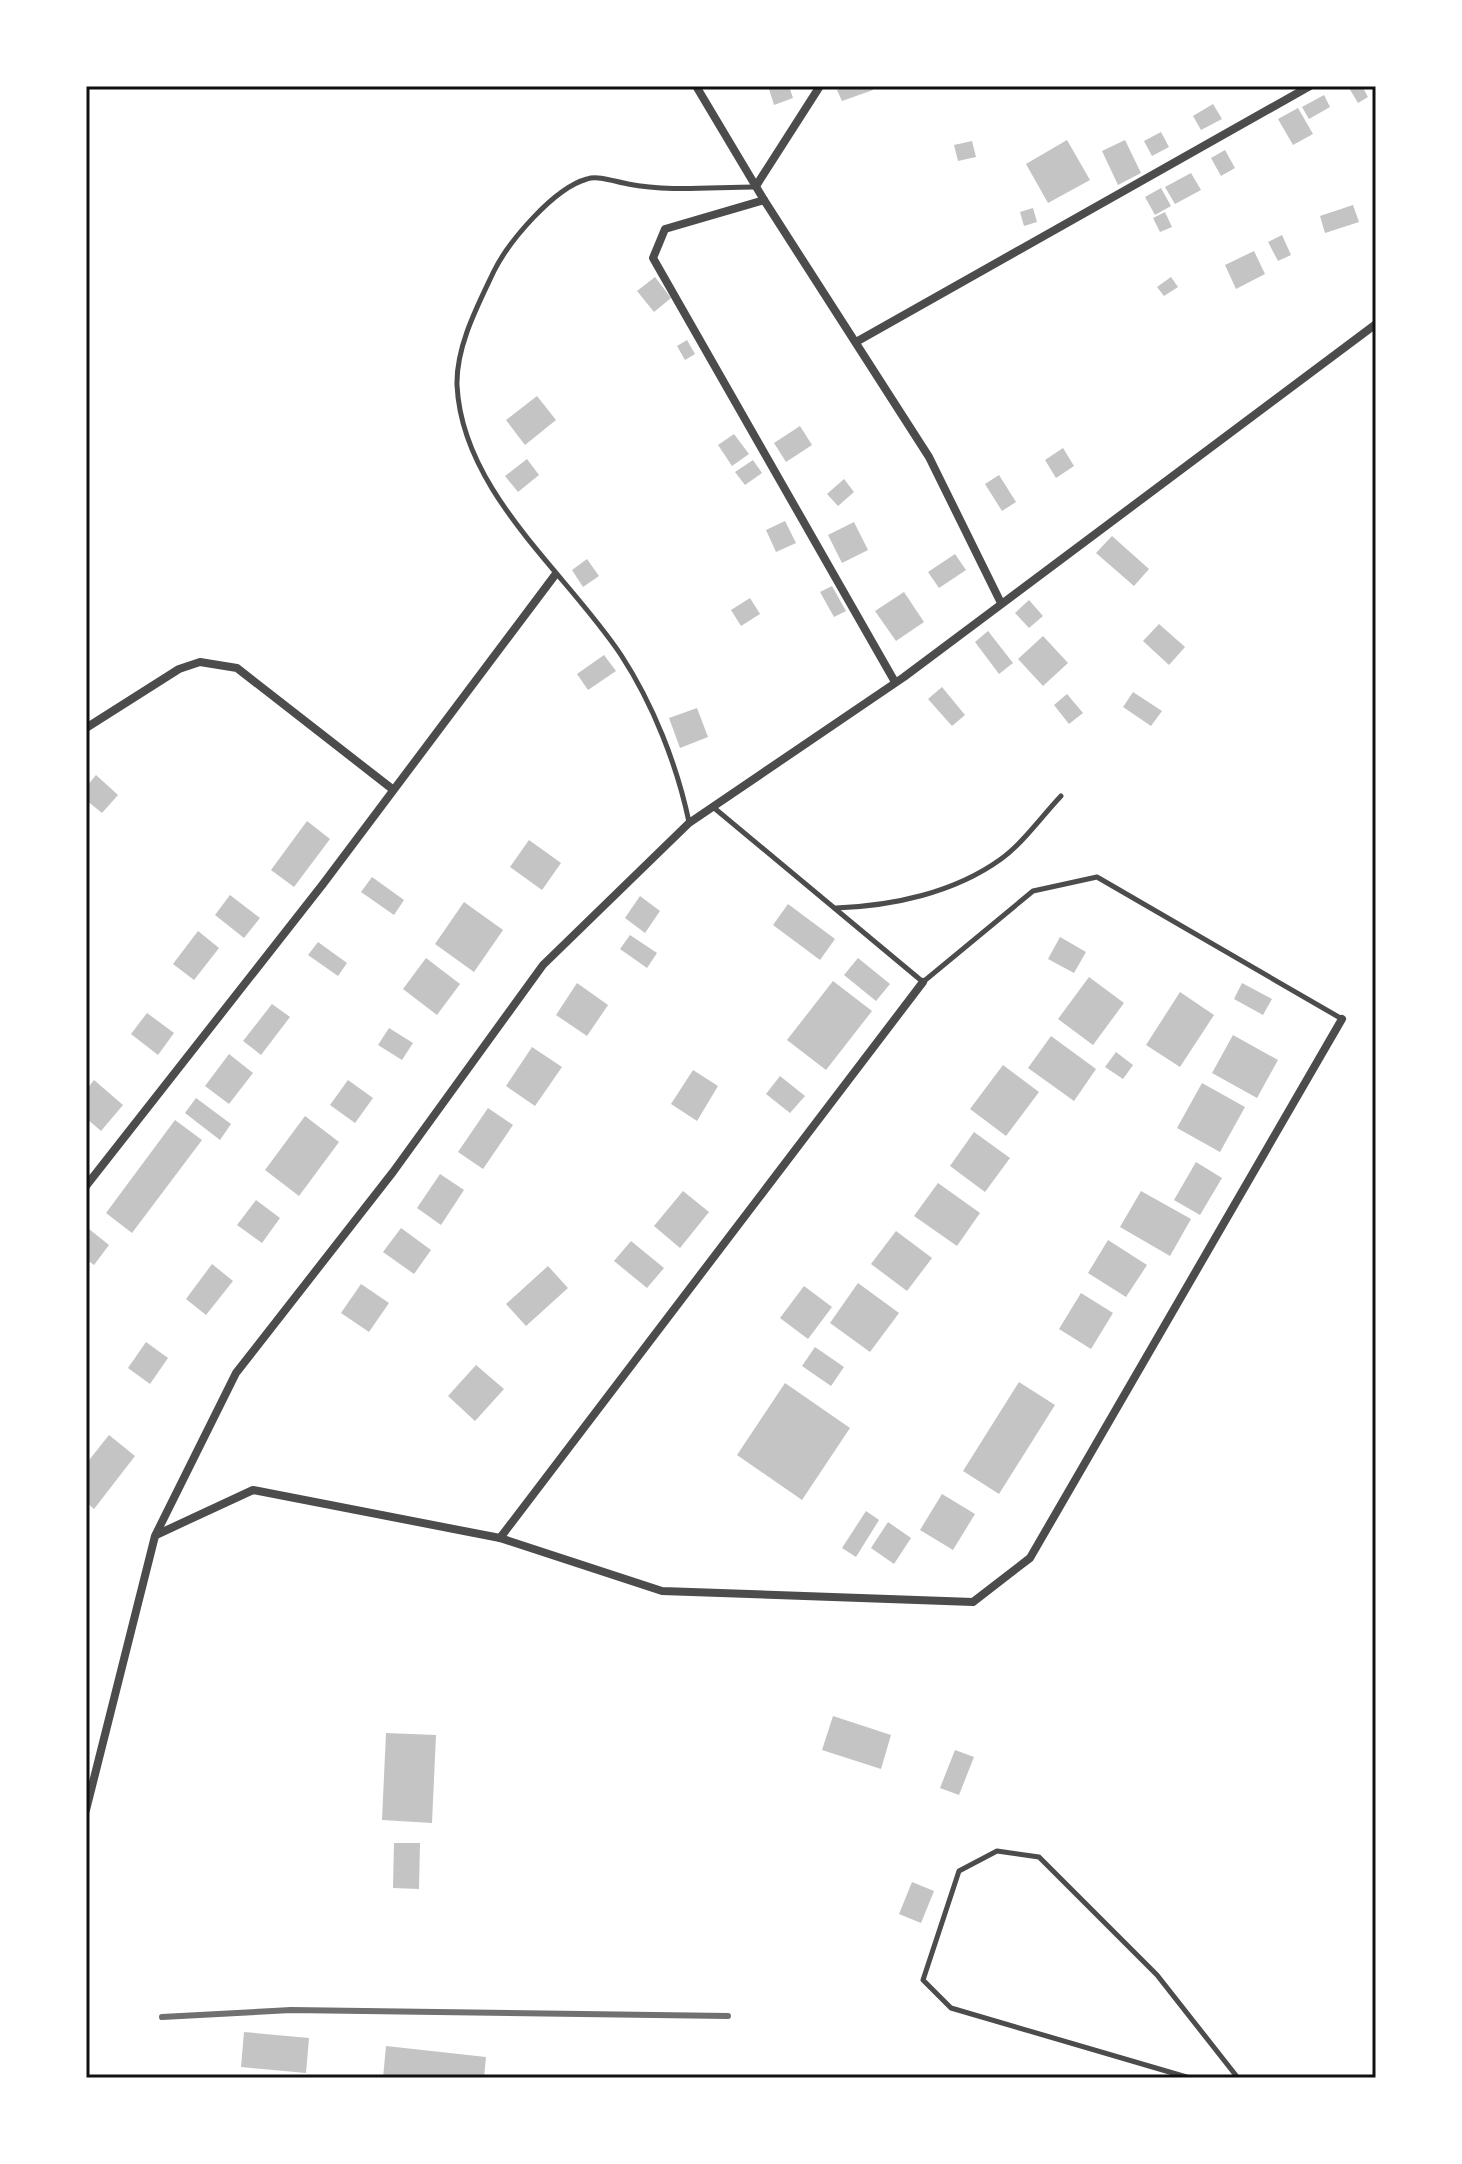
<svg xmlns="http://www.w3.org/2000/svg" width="1462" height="2164" font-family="'Open Sans',sans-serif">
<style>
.building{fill:#c4c4c4}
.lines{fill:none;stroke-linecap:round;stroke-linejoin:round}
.service{stroke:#4c4c4c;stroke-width:5}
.minor{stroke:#4c4c4c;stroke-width:8}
.rail{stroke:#707070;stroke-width:6}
.neatline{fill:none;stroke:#111;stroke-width:3}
</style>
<rect width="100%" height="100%" fill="#fff"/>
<g class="building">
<polygon points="768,86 789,86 793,98 774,105"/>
<polygon points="847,86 872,86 873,90 842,101 837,90"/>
<polygon points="1353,86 1362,86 1368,97 1358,103 1349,88"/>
<polygon points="1324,95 1330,107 1309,119 1302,107"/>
<polygon points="1213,104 1222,119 1201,130 1193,116"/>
<polygon points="1298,108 1313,134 1293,145 1278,119"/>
<polygon points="1161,132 1169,147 1152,156 1144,141"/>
<polygon points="1067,140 1090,180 1048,203 1026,164"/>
<polygon points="1125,140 1141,173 1118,185 1102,151"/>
<polygon points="972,141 976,157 958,161 954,145"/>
<polygon points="1225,150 1235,168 1221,176 1211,158"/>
<polygon points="1191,173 1201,190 1175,204 1165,187"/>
<polygon points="1161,188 1171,206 1155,215 1145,197"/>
<polygon points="1353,205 1359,222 1325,233 1320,216"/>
<polygon points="1033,208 1037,222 1024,226 1020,212"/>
<polygon points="1165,212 1172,227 1160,232 1153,218"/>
<polygon points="1282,235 1291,255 1278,261 1268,242"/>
<polygon points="1254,251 1265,274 1236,289 1225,265"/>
<polygon points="655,277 671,298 654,312 637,291"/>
<polygon points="1171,277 1178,287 1164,296 1157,287"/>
<polygon points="687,340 695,354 685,360 677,346"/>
<polygon points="537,396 556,420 525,445 506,420"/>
<polygon points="800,426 812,445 786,462 774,443"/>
<polygon points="734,434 749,454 732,466 718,445"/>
<polygon points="1063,448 1074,466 1056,478 1045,460"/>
<polygon points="527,459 539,475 518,492 505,476"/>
<polygon points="753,460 762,473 745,485 735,472"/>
<polygon points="999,475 1016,502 1002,511 985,484"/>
<polygon points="844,479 854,492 838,506 827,494"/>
<polygon points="785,521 796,543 776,552 766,530"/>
<polygon points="854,522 868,550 842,563 828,535"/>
<polygon points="1112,536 1149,569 1134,586 1096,553"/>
<polygon points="955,554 966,570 939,588 928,572"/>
<polygon points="587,559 599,576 583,587 572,570"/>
<polygon points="832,586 846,611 834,617 820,592"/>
<polygon points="904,592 924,622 896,641 875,611"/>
<polygon points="750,598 760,614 741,626 731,610"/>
<polygon points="1029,600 1043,616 1029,628 1015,613"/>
<polygon points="1159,624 1185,647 1169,665 1143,641"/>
<polygon points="988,631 1013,663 999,674 975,642"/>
<polygon points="1043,636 1068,663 1043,686 1018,659"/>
<polygon points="604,655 616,671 588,690 577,674"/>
<polygon points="942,687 965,715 952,726 928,699"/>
<polygon points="1133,692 1162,711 1151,726 1123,707"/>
<polygon points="1067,694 1083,713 1069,724 1054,705"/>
<polygon points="697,708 708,737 680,748 669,718"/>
<polygon points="96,775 118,795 102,813 86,800 86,787"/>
<polygon points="307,821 330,839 294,887 271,870"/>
<polygon points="529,840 561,863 542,890 510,867"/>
<polygon points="372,877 404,900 394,915 361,892"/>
<polygon points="230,895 260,918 244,938 215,915"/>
<polygon points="640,896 660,911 645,933 625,918"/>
<polygon points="464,902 503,930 474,972 435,944"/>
<polygon points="788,904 835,939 820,960 773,925"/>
<polygon points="198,931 219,948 194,980 173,964"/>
<polygon points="630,935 657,953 647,968 620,949"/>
<polygon points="1060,937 1086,952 1074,973 1048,959"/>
<polygon points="318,942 347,963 338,976 308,955"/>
<polygon points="426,958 460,984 437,1015 403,989"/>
<polygon points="858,958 890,984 876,1001 844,975"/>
<polygon points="1089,977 1124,1003 1093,1045 1058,1019"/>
<polygon points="833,981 872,1011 826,1070 787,1040"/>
<polygon points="577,983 608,1005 587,1036 556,1015"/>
<polygon points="1242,983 1272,999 1263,1015 1234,999"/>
<polygon points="1180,992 1214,1015 1180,1067 1146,1045"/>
<polygon points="272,1004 290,1017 261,1055 243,1041"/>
<polygon points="147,1013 174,1033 158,1055 131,1034"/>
<polygon points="389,1028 413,1043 402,1060 378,1045"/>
<polygon points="1233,1035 1278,1060 1257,1098 1212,1073"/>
<polygon points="1051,1036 1096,1069 1074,1101 1028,1068"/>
<polygon points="532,1047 562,1067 535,1106 506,1086"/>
<polygon points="1116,1052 1133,1065 1123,1079 1105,1067"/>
<polygon points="229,1054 253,1073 229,1104 205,1086"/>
<polygon points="1003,1065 1039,1092 1006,1136 970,1109"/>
<polygon points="693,1070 718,1086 697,1121 671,1104"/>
<polygon points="780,1076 805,1096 790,1113 766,1094"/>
<polygon points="94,1080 123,1105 101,1131 86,1118 86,1090"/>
<polygon points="348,1080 373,1098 355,1123 330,1105"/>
<polygon points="1202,1083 1245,1107 1220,1152 1177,1128"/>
<polygon points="196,1098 231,1124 220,1140 185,1113"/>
<polygon points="488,1108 513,1125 483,1169 458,1152"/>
<polygon points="305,1116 339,1142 299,1196 265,1170"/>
<polygon points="175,1120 202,1140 132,1233 106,1213"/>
<polygon points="974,1132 1010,1158 985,1192 950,1166"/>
<polygon points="1196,1162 1222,1178 1200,1215 1174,1200"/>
<polygon points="440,1174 464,1190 441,1225 417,1208"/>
<polygon points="938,1183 980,1213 957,1246 914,1216"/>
<polygon points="683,1191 709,1212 680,1248 654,1226"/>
<polygon points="1141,1191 1191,1219 1170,1256 1120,1227"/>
<polygon points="256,1200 280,1218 262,1243 237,1225"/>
<polygon points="401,1228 431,1250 414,1274 383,1252"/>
<polygon points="89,1229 109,1245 94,1265 86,1259"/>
<polygon points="896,1231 932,1258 907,1291 871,1264"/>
<polygon points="1108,1240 1147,1265 1126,1297 1088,1273"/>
<polygon points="631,1241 664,1268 647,1288 614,1261"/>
<polygon points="212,1264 233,1281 206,1315 186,1299"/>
<polygon points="548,1266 568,1288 526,1326 506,1304"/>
<polygon points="858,1283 899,1313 870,1352 830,1323"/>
<polygon points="361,1284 389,1303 369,1332 341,1313"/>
<polygon points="804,1286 832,1307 808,1339 780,1318"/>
<polygon points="1081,1293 1113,1313 1091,1349 1059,1329"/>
<polygon points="146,1342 168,1358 150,1384 128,1368"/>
<polygon points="815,1347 844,1367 831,1386 802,1366"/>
<polygon points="476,1365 504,1389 475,1421 448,1396"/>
<polygon points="1019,1382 1055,1405 999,1494 963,1471"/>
<polygon points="785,1383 850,1428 802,1500 737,1455"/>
<polygon points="109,1435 135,1456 94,1509 86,1502 86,1464"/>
<polygon points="942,1494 975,1514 953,1550 920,1530"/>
<polygon points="866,1511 879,1520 856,1557 842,1548"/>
<polygon points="888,1522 911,1538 894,1564 871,1548"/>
<polygon points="833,1716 891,1735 881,1769 822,1750"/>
<polygon points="386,1733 436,1735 432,1823 382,1820"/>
<polygon points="955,1750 974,1757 959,1795 940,1788"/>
<polygon points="394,1843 420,1843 419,1889 393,1888"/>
<polygon points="912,1882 934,1891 921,1923 899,1914"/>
<polygon points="244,2032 309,2038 306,2073 241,2067"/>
<polygon points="386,2046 486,2057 484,2078 383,2078"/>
</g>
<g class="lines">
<g class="service">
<polyline points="713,807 923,982 1033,891 1097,877 1342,1019"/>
<path d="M689 822C677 765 653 704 621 655 566 572 462 492 457 385 456 346 478 305 494 271 509 241 554 188 587 179 598 175 616 182 628 184 669 192 713 187 755 187"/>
<path d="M836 908C892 906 954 893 1001 859 1023 843 1042 816 1061 796"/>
<polyline points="1190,2078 951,2008 923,1980 959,1871 997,1851 1039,1857 1157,1975 1238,2078"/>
</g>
<g class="minor">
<polyline points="696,86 764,200 929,457 1001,603"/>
<polyline points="756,186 820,86"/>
<polyline points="764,200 665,229 653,258 895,682"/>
<polyline points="856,342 1310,86"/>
<polyline points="86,728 179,669 200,662 237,668 391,788"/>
<polyline points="86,1186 323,884 555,575"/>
<polyline points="156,1535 253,1490 500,1538 662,1591 973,1602 1030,1558 1342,1019"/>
<polyline points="500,1538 923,982"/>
<polyline points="86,1810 155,1536 236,1373 393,1172 543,965 689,823 904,677 1376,324"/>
</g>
<polyline class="rail" points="162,2017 291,2010 728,2016"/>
</g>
<rect width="1462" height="2164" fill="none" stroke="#ffffff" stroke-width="176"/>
<rect x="88" y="88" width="1286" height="1988" class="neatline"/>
</svg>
